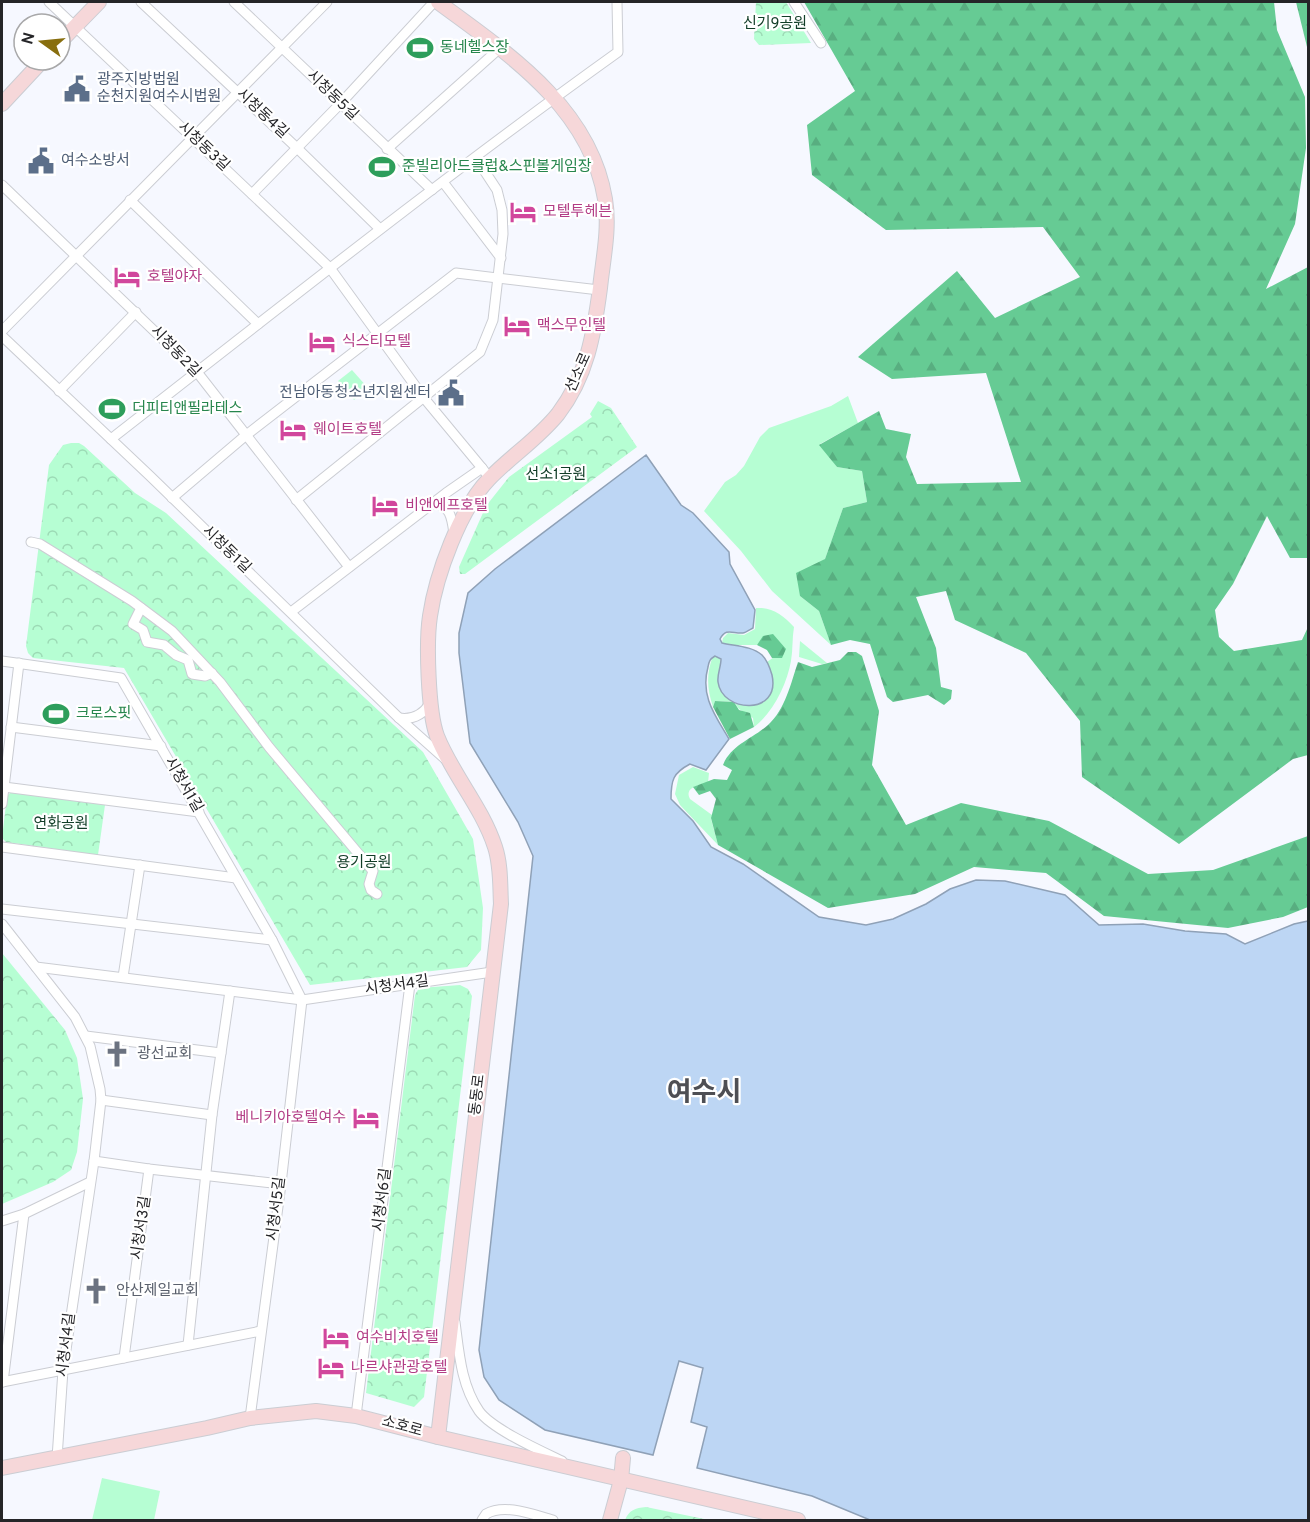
<svg xmlns="http://www.w3.org/2000/svg" width="1310" height="1522" font-family="Overpass,'Noto Sans KR',sans-serif">
<style>
.grass{fill:#b6fed3}
.forest{fill:url(#forest-firs)}
.park{fill:url(#park-crowns)}
.water{fill:#bdd6f4;stroke:#8fa1b7;stroke-width:1.5}
.lines{fill:none;stroke-linecap:round;stroke-linejoin:round}
.street-casing{stroke:#cbcdd3;stroke-width:11}
.secondary-casing{stroke:#cbcdd3;stroke-width:16}
.street{stroke:#fff;stroke-width:9}
.secondary{stroke:#f6d7d9;stroke-width:14}
.labels{text-anchor:middle;dominant-baseline:central;stroke-width:4.5;stroke-linejoin:round;paint-order:stroke}
.park-label{font-size:15px;fill:#113d27;stroke:#fff}
.leisure-label{font-size:15px;fill:#27864d;stroke:#fff;text-anchor:start}
.service-label{font-size:15px;fill:#4e5e75;stroke:#fff;text-anchor:start}
.street-label{font-size:15px;fill:#252528;stroke:#fff}
.hotel-label{font-size:15px;fill:#b23c85;stroke:#fff;text-anchor:start}
.worship-label{font-size:15px;fill:#5b616d;stroke:#fff;text-anchor:start}
.town-label{font-size:27px;font-weight:bold;fill:#4e4f54;stroke:#fff}
</style>
<defs>
<pattern id="forest-firs" width="22" height="20" patternUnits="userSpaceOnUse" patternTransform="scale(1.5)"><rect width="22" height="20" fill="#66cb94"/><path d="M5 1l3.5 6h-7zM16 11l3.5 6h-7z" fill="#58ae80"/></pattern>
<pattern id="park-crowns" width="20" height="18" patternUnits="userSpaceOnUse" patternTransform="scale(1.5)"><rect width="20" height="18" fill="#b6fed3"/><path d="M2 6a3 3 0 1 1 6 0M12 15a3 3 0 1 1 6 0" fill="none" stroke="#9cdab5"/></pattern>
</defs>
<rect width="100%" height="100%" fill="#f6f8ff"/>
<g class="grass">
<polygon points="352,370 368,388 354,400 338,381"/>
<polygon points="848,396 858,423 820,444 837,467 862,471 867,502 843,508 825,559 800,596 819,611 831,645 772,591 741,551 704,511 725,482 736,475 744,466 760,437 769,428 831,406"/>
<path d="M756 608C772 607 783 615 794 627 792 638 793 650 791 661 787 684 773 713 754 727L753 718 739 709 734 702 715 701 713 707C707 689 706 674 713 656H719L721 662 718 684 729 699 748 706 771 672 767 662 774 657 760 643 757 645H731L722 643 723 638 728 633 744 635 755 629Z"/>
<polygon points="800,641 827,663 822,664 799,657"/>
<path d="M693 767 709 773 708 783C699 785 684 787 690 799L712 815 711 819 718 845 680 805 675 794 679 775Z"/>
<polygon points="102,1478 160,1491 154,1520 92,1520"/>
</g>
<g class="forest">
<polygon points="804,2 1274,2 1277,30 1305,97 1306,148 1295,224 1266,289 1308,267 1308,558 1290,558 1267,516 1233,584 1215,610 1219,637 1234,651 1302,640 1308,627 1308,755 1293,759 1179,844 1082,777 1080,721 1026,653 955,620 946,591 916,597 936,648 941,687 952,690 951,699 944,705 928,695 893,702 887,697 870,644 850,640 831,645 819,611 800,596 796,573 825,559 843,508 867,502 862,471 837,467 819,445 879,411 886,429 911,434 906,457 917,484 1021,482 986,373 892,379 858,357 957,271 995,318 1080,277 1043,227 886,230 812,175 807,125 855,91"/>
<polygon points="1296,2 1308,2 1308,51"/>
<polygon points="773,634 786,649 782,658 772,658 767,650 757,645 763,636"/>
<path d="M848 652H856L862 656 879 711 872 765 906 825 961 803 1049 821 1148 874 1213 870 1308 836V907L1283 917 1228 928 1104 916 1046 873 974 867 915 894 828 908 718 845 711 818 716 799 710 791 699 795 693 787 714 779 727 780 732 770 723 765C731 745 752 739 768 725 785 710 791 683 798 662L812 667 840 660Z"/>
<polygon points="715,701 734,702 739,710 750,713 754,727 730,739 713,707"/>
</g>
<g class="park">
<polygon points="756,2 786,2 811,43 759,45 754,39"/>
<polygon points="598,401 611,408 637,447 465,574 460,574 459,567 486,506 509,477 592,417 590,414"/>
<polygon points="71,443 79,443 84,446 135,493 166,513 423,752 473,839 483,908 481,950 467,967 310,985 124,668 33,658 28,653 26,646 49,465 63,445"/>
<polygon points="11,792 105,805 98,855 6,842 2,838 7,796"/>
<polygon points="2,953 65,1030 77,1058 83,1099 77,1152 71,1170 53,1182 2,1204"/>
<polygon points="460,985 468,989 472,996 424,1397 414,1407 366,1393 415,995 419,988"/>
<path d="M646 1507 709 1520H625C629 1510 635 1508 646 1507Z"/>
</g>
<path class="water" d="M646 455 681 505 693 513 729 552 730 564 755 610 753 628C751 629 745 633 743 633 733 634 726 627 720 639L722 643C735 646 752 646 762 655 767 660 770 668 772 675 781 716 722 713 718 682 717 674 721 667 721 659L715 656C710 659 709 661 708 667 700 696 715 715 729 739L706 770 690 764C673 773 671 780 671 799L693 821 711 847 743 864 819 917 866 925 893 919 926 904 950 889 976 880 1005 881 1065 895 1099 925 1143 924 1185 931 1226 934 1245 944 1294 924 1308 921V1520H870L812 1496 697 1468 707 1427 691 1422 703 1368 679 1361 653 1455 545 1430 499 1400 484 1377 479 1350 533 856 518 822 470 743 459 653V633L468 593 495 569Z"/>
<g class="lines">
<g class="street-casing">
<g id="street">
<polyline points="49,2 330,268 424,398 482,468"/>
<polyline points="141,2 297,148 380,229"/>
<polyline points="234,2 432,190"/>
<polyline points="794,2 821,43"/>
<polyline points="387,149 500,48"/>
<polyline points="443,182 501,258"/>
<polyline points="2,185 197,372 349,567"/>
<polyline points="252,194 340,104 434,2"/>
<polyline points="130,200 258,324"/>
<polyline points="2,331 327,2"/>
<polyline points="2,336 150,476 399,718 445,759"/>
<polyline points="59,391 136,312"/>
<path d="M111 439C279 308 445 176 618 52L617 2"/>
<polyline points="172,498 245,436 456,273 599,290"/>
<polyline points="296,500 480,352 493,320 503,234 502,210 497,190 476,158"/>
<path d="M433 503C451 505 452 519 454 534"/>
<polyline points="31,542 40,544 132,601 172,631 220,682 269,747 373,871 369,884 371,890 377,894"/>
<polyline points="141,608 133,624 143,630 147,642 164,645 176,655 188,660 192,674 205,676 212,673"/>
<polyline points="291,612 446,493 482,468 485,472"/>
<polyline points="2,661 121,678 272,940 302,1000"/>
<path d="M399 718C413 720 423 715 430 703"/>
<polyline points="11,727 161,746"/>
<polyline points="4,787 199,812"/>
<polyline points="2,804 19,663"/>
<polyline points="2,847 236,878"/>
<polyline points="2,909 272,940"/>
<polyline points="2,924 75,1017 90,1046 100,1089 101,1100 94,1161 63,1370 57,1458"/>
<polyline points="36,967 302,1000 492,972"/>
<polyline points="123,977 140,865"/>
<polyline points="86,1036 221,1053"/>
<polyline points="101,1100 212,1115"/>
<polyline points="94,1161 149,1169 281,1184"/>
<polyline points="2,1221 24,1214 90,1182"/>
<path d="M455 1322C459 1352 461 1385 479 1411 492 1429 541 1451 562 1461"/>
<polyline points="188,1345 212,1115 230,991"/>
<polyline points="124,1358 149,1169"/>
<polyline points="2,1382 261,1331"/>
<polyline points="3,1382 24,1214"/>
<polyline points="356,1416 410,984"/>
<polyline points="250,1418 281,1184 302,1000"/>
<path d="M482 1520 486 1514C505 1503 534 1515 553 1520"/>
</g>
</g>
<g class="secondary-casing">
<g id="secondary">
<path d="M438 2C507 53 590 107 605 199 610 228 603 259 600 288 594 334 587 376 558 414 538 439 511 456 489 479 460 509 436 575 430 616 426 642 428 712 437 736 452 774 482 807 495 847 501 865 500 885 501 904L438 1437"/>
<polyline points="60,42 99,2"/>
<polyline points="2,104 43,60"/>
<polyline points="2,1468 207,1428 250,1418 316,1411 356,1416 438,1437 798,1520"/>
<polyline points="610,1520 621,1480 623,1458"/>
</g>
</g>
<use href="#street" class="street"/>
<use href="#secondary" class="secondary"/>
</g>
<defs>
<g id="stadium-bare" transform="scale(2.07)"><path d="M0-5a6.5 5 0 1 0 0 10a6.5 5 0 1 0 0-10ZM-3.5-1.8h7v3.6h-7Z" fill="#2e9e5b" stroke="#fff" stroke-width="2.5" paint-order="stroke"/></g>
<g id="civic-bare" transform="scale(2.07)"><path d="M-.6-6.5H3V-4.5H.6V-3L4-1V1h2V6H-6V1h2V-1L-.6-3ZM-1.2 2.5V6h2.4V2.5Z" fill="#5c6f8a" stroke="#fff" stroke-width="2.5" paint-order="stroke"/></g>
<g id="hotel-bare" transform="scale(2.07)"><path d="M-6-4.5h1.5V1H6V5H4.5V3h-9V5H-6ZM-4 0a1.8 1.8 0 1 1 3.6 0ZM.5 0V-2.5h3Q6-2.5 6 0Z" fill="#d1479c" stroke="#fff" stroke-width="2.5" paint-order="stroke"/></g>
<g id="church-bare" transform="scale(2.07)"><path d="M-1.2-6h2.4v3.5h3.3v2.4h-3.3V6h-2.4V-.1h-3.3v-2.4h3.3Z" fill="#6b7280" stroke="#fff" stroke-width="2.5" paint-order="stroke"/></g>
</defs>
<g fill-rule="evenodd">
<use href="#stadium-bare" x="420" y="48"/>
<use href="#civic-bare" x="77" y="89"/>
<use href="#civic-bare" x="41" y="161"/>
<use href="#stadium-bare" x="382" y="167"/>
<use href="#hotel-bare" x="523" y="212"/>
<use href="#hotel-bare" x="127" y="277"/>
<use href="#hotel-bare" x="517" y="326"/>
<use href="#hotel-bare" x="322" y="342"/>
<use href="#civic-bare" x="451" y="393"/>
<use href="#stadium-bare" x="112" y="409"/>
<use href="#hotel-bare" x="293" y="430"/>
<use href="#hotel-bare" x="385" y="506"/>
<use href="#stadium-bare" x="56" y="714"/>
<use href="#church-bare" x="117" y="1054"/>
<use href="#hotel-bare" x="366" y="1118"/>
<use href="#church-bare" x="96" y="1291"/>
<use href="#hotel-bare" x="336" y="1338"/>
<use href="#hotel-bare" x="331" y="1368"/>
</g>
<g class="labels">
<g class="park-label">
<text x="775" y="24">신기9공원</text>
<text x="556" y="475">선소1공원</text>
<text x="61" y="824">연화공원</text>
<text x="364" y="863">용기공원</text>
</g>
<g class="leisure-label">
<text x="440" y="48">동네헬스장</text>
<text x="402" y="167">준빌리아드클럽&amp;스핀볼게임장</text>
<text x="132" y="409">더피티앤필라테스</text>
<text x="76" y="714">크로스핏</text>
</g>
<g class="service-label">
<text x="97" y="80">광주지방법원<tspan x="97" dy="17">순천지원여수시법원</tspan></text>
<text x="61" y="161">여수소방서</text>
<text x="431" y="393" text-anchor="end">전남아동청소년지원센터</text>
</g>
<g class="street-label">
<text transform="translate(332 96) rotate(44)">시청동5길</text>
<text transform="translate(262 114) rotate(43)">시청동4길</text>
<text transform="translate(203 147) rotate(43)">시청동3길</text>
<text transform="translate(175 352) rotate(46)">시청동2길</text>
<text transform="translate(579 373) rotate(-66)">선소로</text>
<text transform="translate(226 550) rotate(44)">시청동1길</text>
<text transform="translate(183 785) rotate(60)">시청서1길</text>
<text transform="translate(397 986) rotate(-8)">시청서4길</text>
<text transform="translate(478 1095) rotate(-83)">동동로</text>
<text transform="translate(383 1200) rotate(-83)">시청서6길</text>
<text transform="translate(277 1209) rotate(-83)">시청서5길</text>
<text transform="translate(142 1228) rotate(-82)">시청서3길</text>
<text transform="translate(67 1345) rotate(-83)">시청서4길</text>
<text transform="translate(402 1427) rotate(15)">소호로</text>
</g>
<g class="hotel-label">
<text x="543" y="212">모텔투헤븐</text>
<text x="147" y="277">호텔야자</text>
<text x="537" y="326">맥스무인텔</text>
<text x="342" y="342">식스티모텔</text>
<text x="313" y="430">웨이트호텔</text>
<text x="405" y="506">비앤에프호텔</text>
<text x="346" y="1118" text-anchor="end">베니키아호텔여수</text>
<text x="356" y="1338">여수비치호텔</text>
<text x="351" y="1368">나르샤관광호텔</text>
</g>
<g class="worship-label">
<text x="137" y="1054">광선교회</text>
<text x="116" y="1291">안산제일교회</text>
</g>
<g class="town-label">
<text x="704" y="1094">여수시</text>
</g>
</g>
<rect width="1310" height="1522" fill="none" stroke="#252528" stroke-width="6"/>
<g transform="translate(42 42) rotate(285)"><circle r="28" fill="#ffffff" stroke="#a8a8a9" stroke-width="1.5"/>
<path d="M0-4.5L10 22L0 15L-10 22Z" fill="#886e0e"/>
<text y="-9" font-size="16" font-weight="bold" text-anchor="middle" fill="#252528">N</text>
</g>
</svg>
